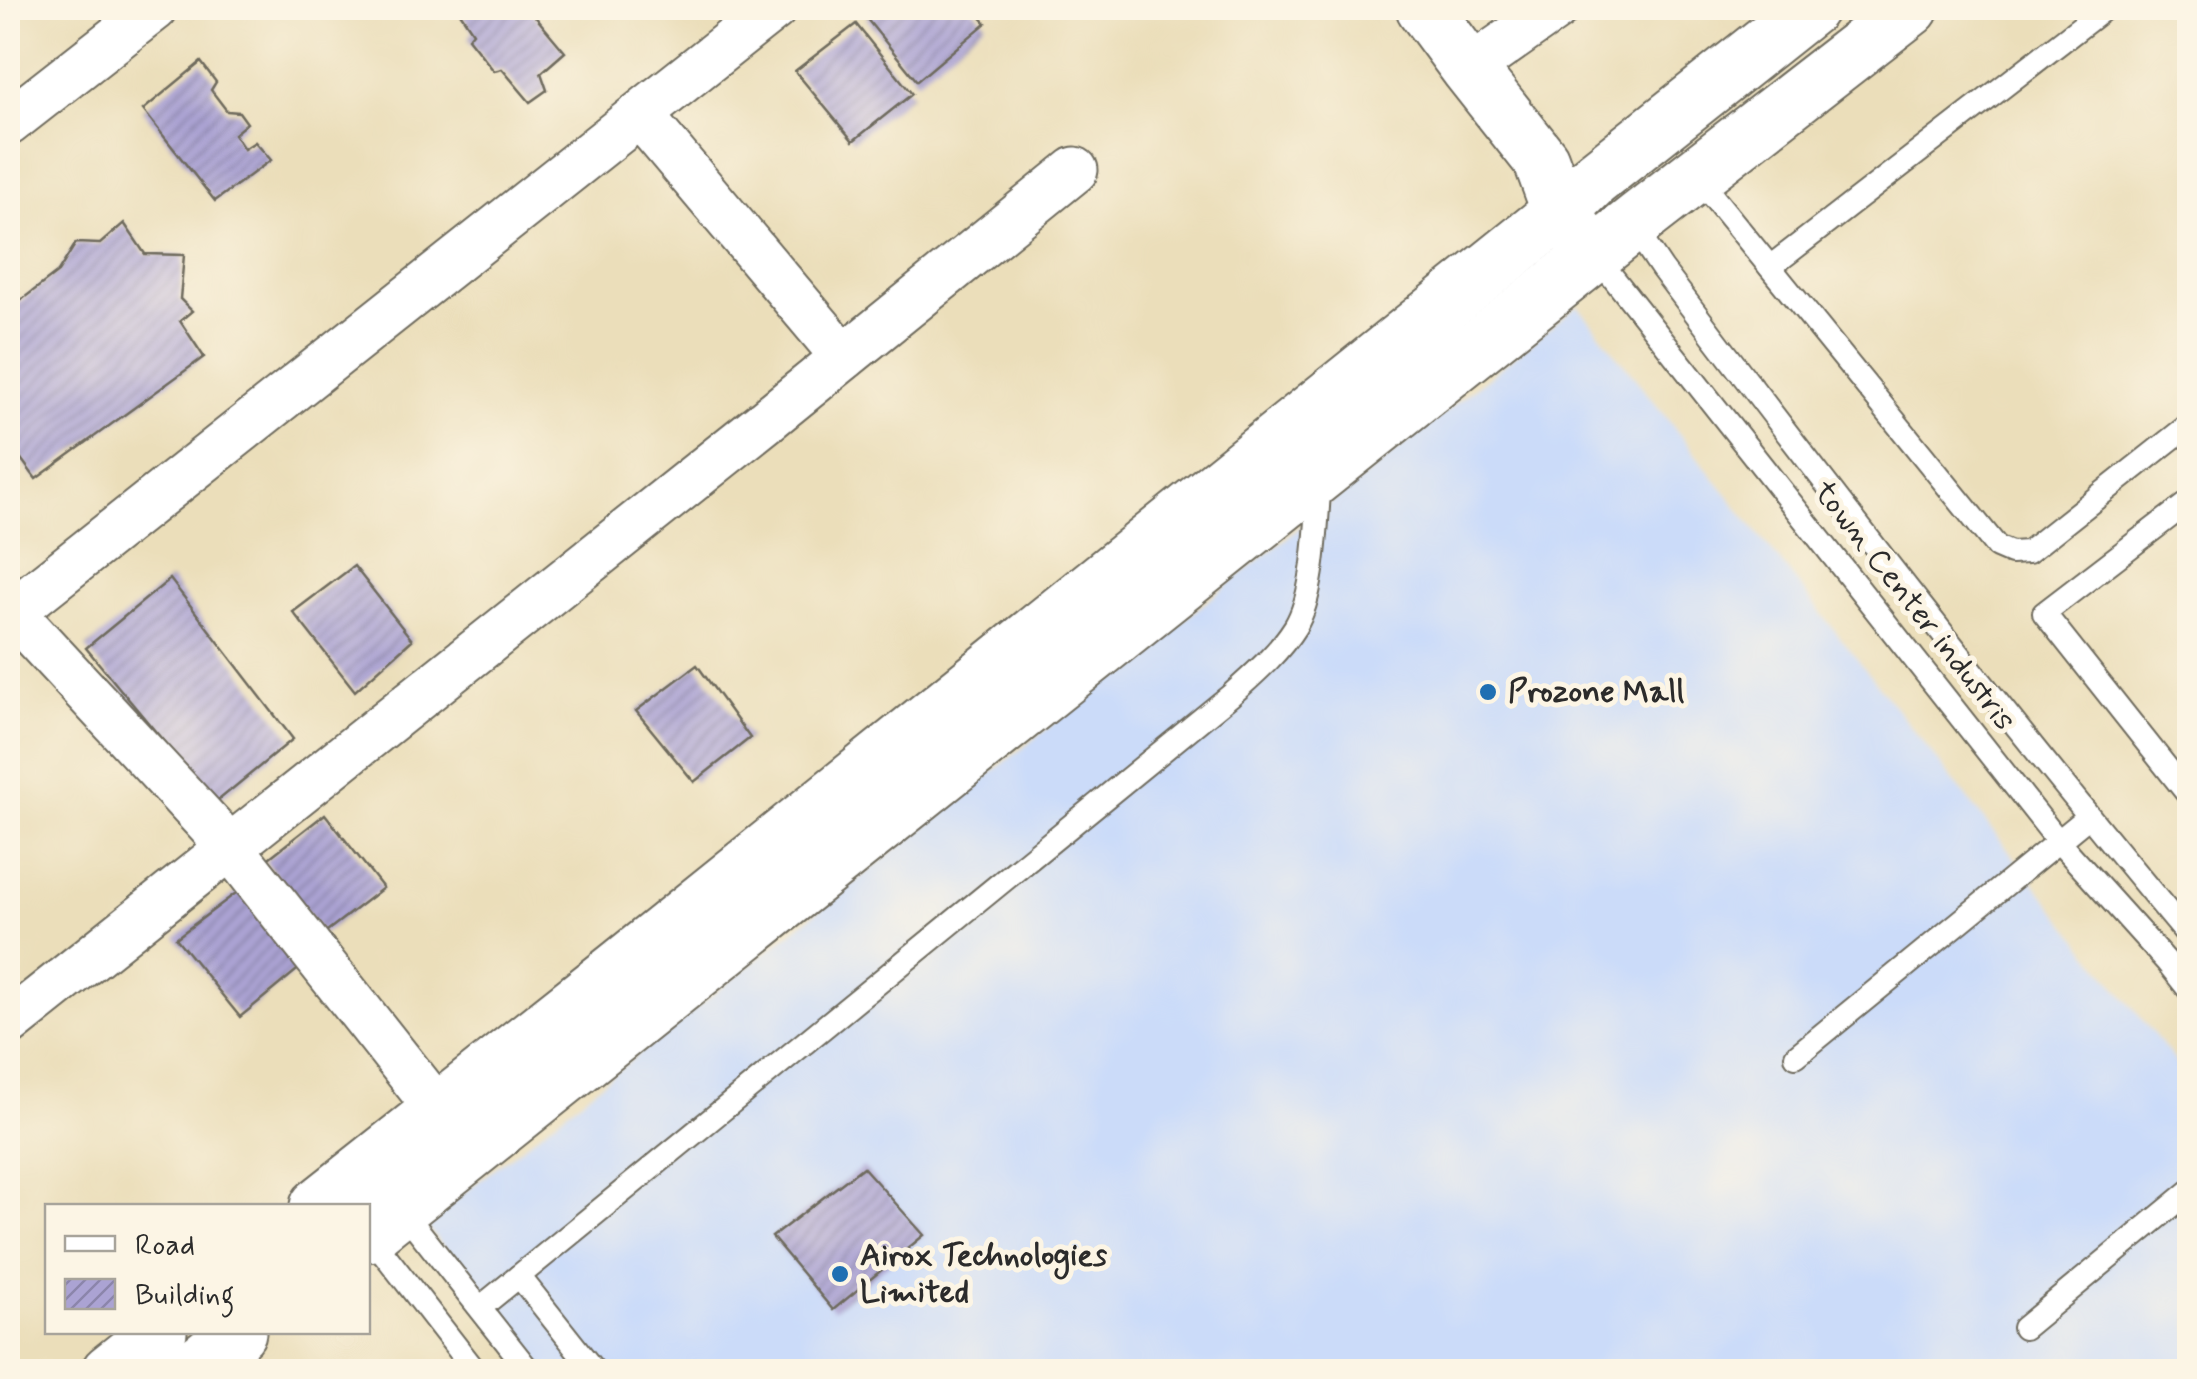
<svg xmlns="http://www.w3.org/2000/svg" width="2197" height="1379" font-family="Mynerve,sans-serif">
<style>
.built{fill:#cbdbf9}
.building{fill:url(#building-hatch)}
.lines{fill:none;stroke-linecap:round;stroke-linejoin:round}
.service-casing{stroke:#6e6a5d;stroke-width:26}
.minor-casing{stroke:#6e6a5d;stroke-width:49}
.tertiary-casing{stroke:#6e6a5d;stroke-width:59}
.service{stroke:#fff;stroke-width:22}
.minor{stroke:#fff;stroke-width:45}
.tertiary{stroke:#fff;stroke-width:55}
.poi-dot{fill:#1f6fb2;stroke:#fcf5e5;stroke-width:4}
.labels{text-anchor:middle;dominant-baseline:central;stroke-width:10;stroke-linejoin:round;paint-order:stroke}
.street-label{font-size:32px;fill:#2b2b2b;stroke:#fcf5e5}
.poi-label{font-size:32px;font-weight:bold;fill:#2b2b2b;stroke:#fcf5e5;text-anchor:start}
</style>
<defs>
<pattern id="building-hatch" width="6" height="6" patternUnits="userSpaceOnUse" patternTransform="scale(2.5)"><rect width="6" height="6" fill="#aba3d3"/><path d="M-1 1l2-2M0 6l6-6M5 7l2-2" fill="none" stroke="#8b85ab"/></pattern>
</defs>
<rect width="100%" height="100%" fill="#fcf5e5"/>
<filter id="ink" filterUnits="userSpaceOnUse"><feTurbulence type="fractalNoise" baseFrequency=".01" numOctaves="2"/><feDisplacementMap in="SourceGraphic" scale="20" xChannelSelector="R" yChannelSelector="G"/><feConvolveMatrix kernelMatrix="1 2 1 2 8 2 1 2 1" color-interpolation-filters="sRGB"/></filter>
<filter id="wash" filterUnits="userSpaceOnUse"><feTurbulence type="fractalNoise" baseFrequency=".0048" numOctaves="4" result="noise"/><feDisplacementMap in="SourceGraphic" scale="40" xChannelSelector="R" yChannelSelector="G"/><feGaussianBlur stdDeviation="2.25" result="paint"/><feColorMatrix in="noise" values="0 0 0 0 0 0 0 0 0 0 0 0 0 0 0 0 0 1.4 0 .05"/><feComposite in="paint" operator="in"/></filter>
<g filter="url(#wash)">
<rect width="100%" height="100%" fill="#ebdeba"/>
<polygon class="built" points="1578,306 2189,1079 2189,1371 541,1371 425,1224"/>
<g id="blocks">
<g class="building">
<polygon points="457,8 528,8 565,52 541,73 547,90 530,102 502,69 494,71 468,38 473,32"/>
<polygon points="878,8 972,8 986,23 917,81 866,18"/>
<polygon points="856,24 912,94 853,141 795,71"/>
<polygon points="201,62 216,82 211,90 227,111 239,112 247,123 234,134 244,149 255,142 271,160 215,201 143,110"/>
<polygon points="124,223 145,254 184,255 180,299 192,311 180,321 204,357 36,479 8,441 8,310 58,272 76,243 100,244"/>
<polygon points="354,566 412,640 355,691 293,612"/>
<polygon points="170,579 293,739 215,803 86,648"/>
<polygon points="697,665 750,738 694,782 636,711"/>
<polygon points="325,814 383,888 323,934 265,861"/>
<polygon points="248,884 308,961 240,1017 176,938"/>
<polygon points="863,1167 924,1235 833,1310 772,1237"/>
</g>
</g>
</g>
<g filter="url(#ink)">
<use href="#blocks" fill-opacity="0" stroke="#6e6a5d" stroke-width="2.5"/>
<g class="lines">
<g class="service-casing">
<g id="service">
<polyline points="1696,176 1997,547 2011,553 2028,552 2190,424"/>
<path d="M1633 226 1662 269C1834 496 2007 720 2190 938"/>
<polyline points="1596,256 2059,842 2167,962 2190,991"/>
<polyline points="1770,267 2105,8"/>
<polyline points="2190,501 2044,613 2190,797"/>
<polyline points="1796,1056 2088,817"/>
<polyline points="399,1206 530,1372"/>
<polyline points="368,1233 476,1372"/>
<polyline points="519,1276 595,1372"/>
<path d="M481 1307 1231 695C1254 674 1278 654 1295 627 1316 593 1316 522 1320 481"/>
<polyline points="2024,1328 2190,1191"/>
</g>
</g>
<g class="minor-casing">
<g id="minor">
<polyline points="1469,69 1556,8"/>
<polyline points="640,115 844,357"/>
<polyline points="8,123 155,8"/>
<polyline points="12,612 231,848 439,1111"/>
<polyline points="8,615 774,8"/>
<polyline points="8,1024 768,419 1075,170"/>
</g>
</g>
<g class="tertiary-casing">
<g id="tertiary">
<polyline points="1424,8 1469,69 1541,160 1560,212 1582,239"/>
<polyline points="318,1206 618,969 1560,212 1593,180 1810,8"/>
<polyline points="368,1234 1639,219 1911,8"/>
<polyline points="109,1372 159,1332"/>
<polyline points="188,1372 238,1332"/>
</g>
</g>
<use href="#service" class="service"/>
<use href="#minor" class="minor"/>
<use href="#tertiary" class="tertiary"/>
</g>
</g>
<g class="poi-dot">
<circle cx="1488" cy="692" r="10"/>
<circle cx="840" cy="1274" r="10"/>
</g>
<g class="labels">
<g class="street-label">
<text transform="translate(1914 606) rotate(52)">town Center industris</text>
</g>
<g class="poi-label">
<text x="1508" y="692">Prozone Mall</text>
<text x="860" y="1256">Airox Technologies<tspan x="860" dy="37">Limited</tspan></text>
</g>
</g>
<rect width="2197" height="1379" fill="none" stroke="#fcf5e5" stroke-width="40"/>
<rect x="45" y="1204" width="325" height="130" fill="#fcf5e5" stroke="#a8a49b" stroke-width="2.5"/>
<rect x="65" y="1236" width="50" height="15" fill="#ffffff" stroke="#a8a49b" stroke-width="2.5"/>
<text x="135" y="1254" font-size="30" fill="#2b2b2b">Road</text>
<rect x="65" y="1279" width="50" height="30" fill="url(#building-hatch)" stroke="#a8a49b" stroke-width="2.5"/>
<text x="135" y="1304" font-size="30" fill="#2b2b2b">Building</text>
</svg>
